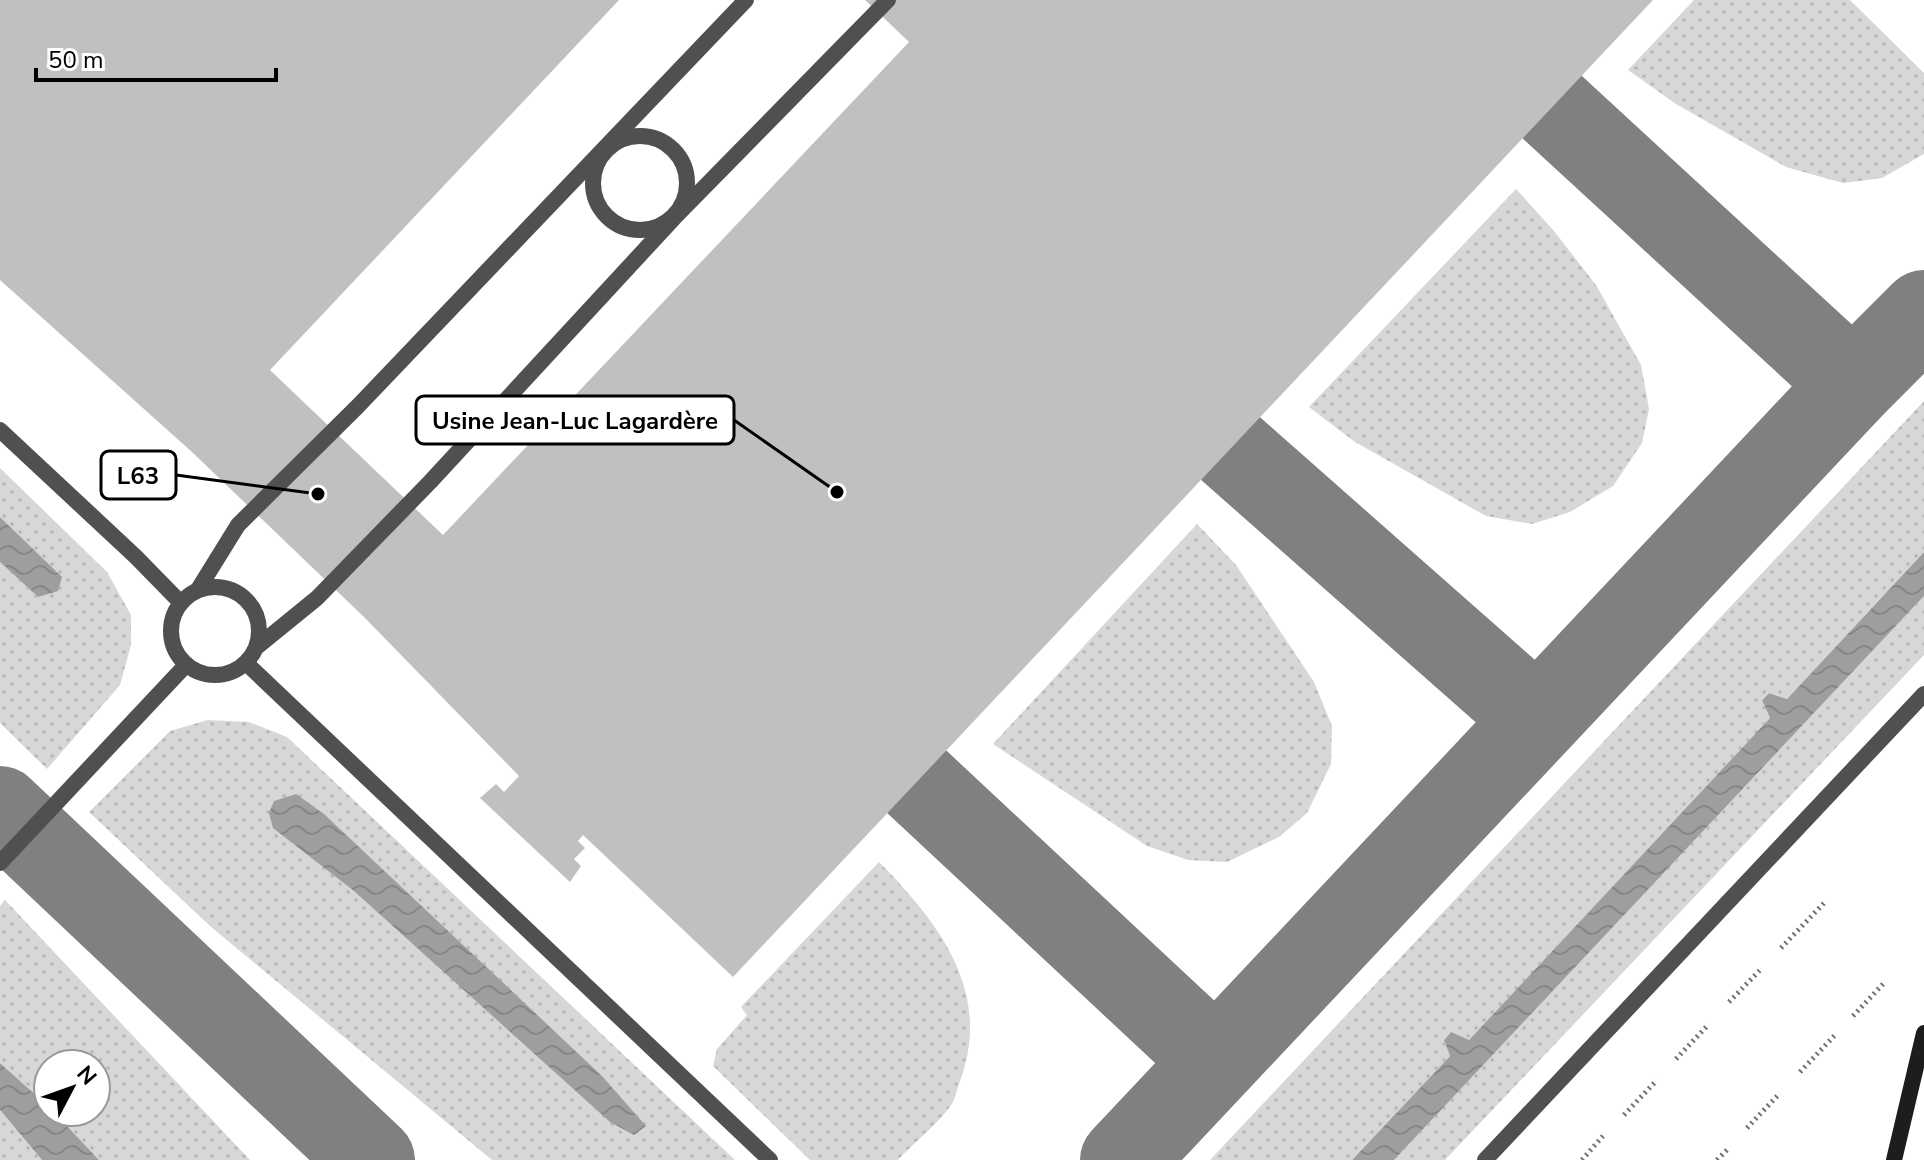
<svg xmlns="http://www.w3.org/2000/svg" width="1924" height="1160" font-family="'Nunito Sans',sans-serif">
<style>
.green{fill:url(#green-dots)}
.water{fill:url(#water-waves)}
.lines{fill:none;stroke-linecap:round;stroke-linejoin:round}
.taxiway{stroke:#808080;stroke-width:86}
.building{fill:#c0c0c0}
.path{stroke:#727272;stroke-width:5;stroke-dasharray:2 4;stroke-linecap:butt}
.lane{stroke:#505050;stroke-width:16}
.secondary{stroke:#1d1d1d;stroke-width:16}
.leader{fill:none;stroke:#000;stroke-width:3}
.callout-dot{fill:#000;stroke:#fff;stroke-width:3}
.callout{fill:#fff;stroke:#000;stroke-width:3}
.callout-label{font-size:24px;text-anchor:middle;font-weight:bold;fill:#000}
</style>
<defs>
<pattern id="green-dots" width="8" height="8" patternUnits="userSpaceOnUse" patternTransform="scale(2)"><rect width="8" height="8" fill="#d7d7d7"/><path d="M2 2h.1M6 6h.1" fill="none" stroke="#b7b7b7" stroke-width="1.8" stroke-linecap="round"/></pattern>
<pattern id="water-waves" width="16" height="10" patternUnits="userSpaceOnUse" patternTransform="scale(2)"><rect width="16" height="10" fill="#9e9e9e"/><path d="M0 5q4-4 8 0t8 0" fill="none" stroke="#868686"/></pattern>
</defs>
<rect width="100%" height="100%" fill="#fff"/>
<g class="green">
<polygon points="1694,0 1850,0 1924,73 1924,154 1882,178 1843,183 1786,167 1676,104 1628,70"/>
<polygon points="1516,189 1554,231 1596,285 1641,365 1649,409 1642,443 1613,486 1570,512 1532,524 1486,516 1355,442 1309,407"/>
<polygon points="1924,401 1924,552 1787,699 1769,693 1762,699 1770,718 1469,1040 1450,1033 1444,1040 1450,1056 1352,1160 1210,1160"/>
<polygon points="0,468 107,572 131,615 131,645 120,685 47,769 0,723 0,562 38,597 61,577 0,517"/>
<polygon points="1197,524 1236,565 1314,682 1332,726 1331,764 1307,813 1279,837 1227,862 1188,860 1147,846 993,744"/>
<polygon points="1924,596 1924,655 1445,1160 1394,1160"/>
<polygon points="208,720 249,722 287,737 735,1160 492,1160 210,926 89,812 170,731"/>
<path d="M879 862C938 922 992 990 961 1078 958 1086 956 1095 953 1102 944 1118 912 1145 898 1160H810L713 1066 717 1049 747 1015 741 1007Z"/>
<polygon points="5,900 250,1160 99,1160 54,1112 96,1112 96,1064 48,1064 48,1106 0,1063 0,906"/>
<polygon points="0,1110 42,1160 0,1160"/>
</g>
<g class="water">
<polygon points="0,517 62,577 58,591 38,597 0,562"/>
<polygon points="1924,552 1924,596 1394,1160 1352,1160 1450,1056 1444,1040 1451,1032 1469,1040 1770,718 1762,700 1769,693 1787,699"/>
<polygon points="296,794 324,814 602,1076 646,1126 634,1135 610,1122 354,891 273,828 269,813 274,801"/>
<polygon points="0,1063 48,1106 48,1112 54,1112 99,1160 42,1160 0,1110"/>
</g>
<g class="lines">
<g class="taxiway">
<polyline points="1552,107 1853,384"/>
<polyline points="1231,449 1537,719"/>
<polyline points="917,782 1216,1061"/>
<polyline points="0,809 372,1160"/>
<polyline points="1123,1160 1853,384 1924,313"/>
</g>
</g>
<polygon class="building" points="0,0 619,0 270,370 443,535 909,42 865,0 1653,0 733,977 583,835 578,841 585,848 574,859 581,866 570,882 480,798 496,784 504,792 519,776 365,618 192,452 0,280"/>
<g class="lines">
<g class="path">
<polyline points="1781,948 1824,903"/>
<polyline points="1729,1002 1762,968"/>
<polyline points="1853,1016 1884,983"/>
<polyline points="1676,1059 1709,1024"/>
<polyline points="1800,1072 1835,1035"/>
<polyline points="1624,1115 1657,1080"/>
<polyline points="1747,1128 1780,1093"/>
<polyline points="1582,1160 1603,1136"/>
<polyline points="1717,1160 1729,1148"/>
</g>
<g class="lane">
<circle cx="640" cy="183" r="47"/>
<polyline points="0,430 136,557 180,602"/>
<circle cx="215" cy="631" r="44"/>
<polyline points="199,588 238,525 358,406 746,0"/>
<polyline points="258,646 317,598 430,482 674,218 888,0"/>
<polyline points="247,664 770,1160"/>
<polyline points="0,863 185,666"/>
<polyline points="1485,1160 1924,694"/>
</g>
<polyline class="secondary" points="1894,1160 1924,1033"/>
</g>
<path class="leader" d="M837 492L734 420M318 494L176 475"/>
<g class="callout-dot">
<circle cx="837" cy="492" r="8"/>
<circle cx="318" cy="494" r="8"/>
</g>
<g class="callout">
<rect x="416" y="396" width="318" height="48" rx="8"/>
<rect x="101" y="451" width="75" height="48" rx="8"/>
</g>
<g class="callout-label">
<text x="575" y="429">Usine Jean-Luc Lagardère</text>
<text x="138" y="484">L63</text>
</g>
<g transform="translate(72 1088) rotate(49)"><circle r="38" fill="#ffffff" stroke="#999999" stroke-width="2"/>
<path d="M0-6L14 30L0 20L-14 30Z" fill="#000000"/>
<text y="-12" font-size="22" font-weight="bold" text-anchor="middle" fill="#000000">N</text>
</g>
<path d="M36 68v12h240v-12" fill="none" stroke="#000000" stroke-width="4"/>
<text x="48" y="68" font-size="24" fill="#000000" stroke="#ffffff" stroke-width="6" paint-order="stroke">50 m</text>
</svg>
